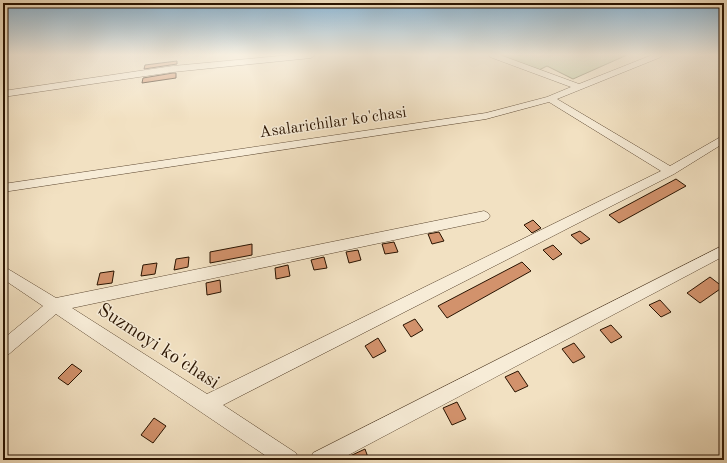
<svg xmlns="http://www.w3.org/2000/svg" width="727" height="463" font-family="'Old Standard TT',serif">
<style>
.green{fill:#b8c395;stroke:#706b4a}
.building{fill:#d2926c;stroke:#291300}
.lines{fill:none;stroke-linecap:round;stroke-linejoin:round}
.minor-casing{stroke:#5b4630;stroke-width:1}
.minor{fill:#f7ecd7;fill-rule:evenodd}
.labels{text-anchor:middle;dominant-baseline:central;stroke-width:3;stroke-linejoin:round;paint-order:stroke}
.street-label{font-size:16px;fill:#291300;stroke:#f7ecd7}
.near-street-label{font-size:19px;fill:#291300;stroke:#f7ecd7}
</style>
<rect width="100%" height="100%" fill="#f2e1c2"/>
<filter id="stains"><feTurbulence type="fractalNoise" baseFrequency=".005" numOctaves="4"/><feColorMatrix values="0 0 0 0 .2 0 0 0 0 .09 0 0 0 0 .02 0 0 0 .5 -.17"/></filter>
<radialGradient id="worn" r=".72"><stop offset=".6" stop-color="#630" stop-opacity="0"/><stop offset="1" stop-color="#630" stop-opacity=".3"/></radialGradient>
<polygon class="green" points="495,55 627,55 573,79 547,66 539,70"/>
<g class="building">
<polygon points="177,61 177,64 144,69 145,65"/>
<polygon points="173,73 176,73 176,78 142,83 143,78"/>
<polygon points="676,179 686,186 619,223 609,215"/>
<polygon points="533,220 541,228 532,233 524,225"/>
<polygon points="580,231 590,239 581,244 571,235"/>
<polygon points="439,232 444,241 432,244 428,234"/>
<polygon points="394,242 398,252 385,254 382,244"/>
<polygon points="252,244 252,255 210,263 210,252"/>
<polygon points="553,245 562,254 553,260 543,250"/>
<polygon points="358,250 361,260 349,263 346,252"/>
<polygon points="189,257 188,267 174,270 176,259"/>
<polygon points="324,257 327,268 314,270 311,260"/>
<polygon points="522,262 531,271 447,318 438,306"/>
<polygon points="157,263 155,274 141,276 143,265"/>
<polygon points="288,265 290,276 276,279 275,268"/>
<polygon points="114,271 112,283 97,285 100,273"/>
<polygon points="710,277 723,287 700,303 687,293"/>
<polygon points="220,280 221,292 207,295 206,283"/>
<polygon points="660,300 671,312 661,317 649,305"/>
<polygon points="415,319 423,330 411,337 403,325"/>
<polygon points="611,325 622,337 611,343 600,330"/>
<polygon points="378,338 386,351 373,358 365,346"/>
<polygon points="574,343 585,357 573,363 562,349"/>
<polygon points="72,364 82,371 68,385 58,378"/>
<polygon points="518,371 528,386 515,392 505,377"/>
<polygon points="457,402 466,419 452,425 443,408"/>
<polygon points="154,418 166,426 153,443 141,435"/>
<polygon points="365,449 369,460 342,460 350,456"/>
</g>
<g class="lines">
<g class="minor-casing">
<g id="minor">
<polygon points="290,55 315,55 311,58 173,72 3,97 3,91 173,66"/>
<polygon points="489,55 500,55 579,84 652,55 662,55 661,57 557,99 670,166 724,135 724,143 674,174 223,405 296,453 299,460 272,460 56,314 9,354 3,357 3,339 43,306 3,279 3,266 56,298 484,211 488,213 490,216 488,219 484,221 72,308 207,394 661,171 549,102 486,119 3,192 3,184 486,113 547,97 571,87 490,57"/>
<polygon points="724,245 724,256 339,460 310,460 313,453"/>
</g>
</g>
<use href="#minor" class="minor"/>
</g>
<linearGradient id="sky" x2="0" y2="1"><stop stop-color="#8bb7d7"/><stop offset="0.46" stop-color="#f9f2e4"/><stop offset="1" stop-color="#f9f2e4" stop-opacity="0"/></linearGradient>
<rect width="727" height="119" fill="url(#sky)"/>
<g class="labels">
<g class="street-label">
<text transform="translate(333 123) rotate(-8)">Asalarichilar ko'chasi</text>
</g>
<g class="near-street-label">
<text transform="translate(158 347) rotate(33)">Suzmoyi ko'chasi</text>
</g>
</g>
<rect width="727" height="463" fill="none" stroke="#f2e1c2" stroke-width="16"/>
<rect x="4" y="4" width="719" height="455" fill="none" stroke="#291300" stroke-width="2"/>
<rect x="8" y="8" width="711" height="447" fill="none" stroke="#291300"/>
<rect width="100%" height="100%" filter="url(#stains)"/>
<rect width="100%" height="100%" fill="url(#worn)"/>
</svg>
